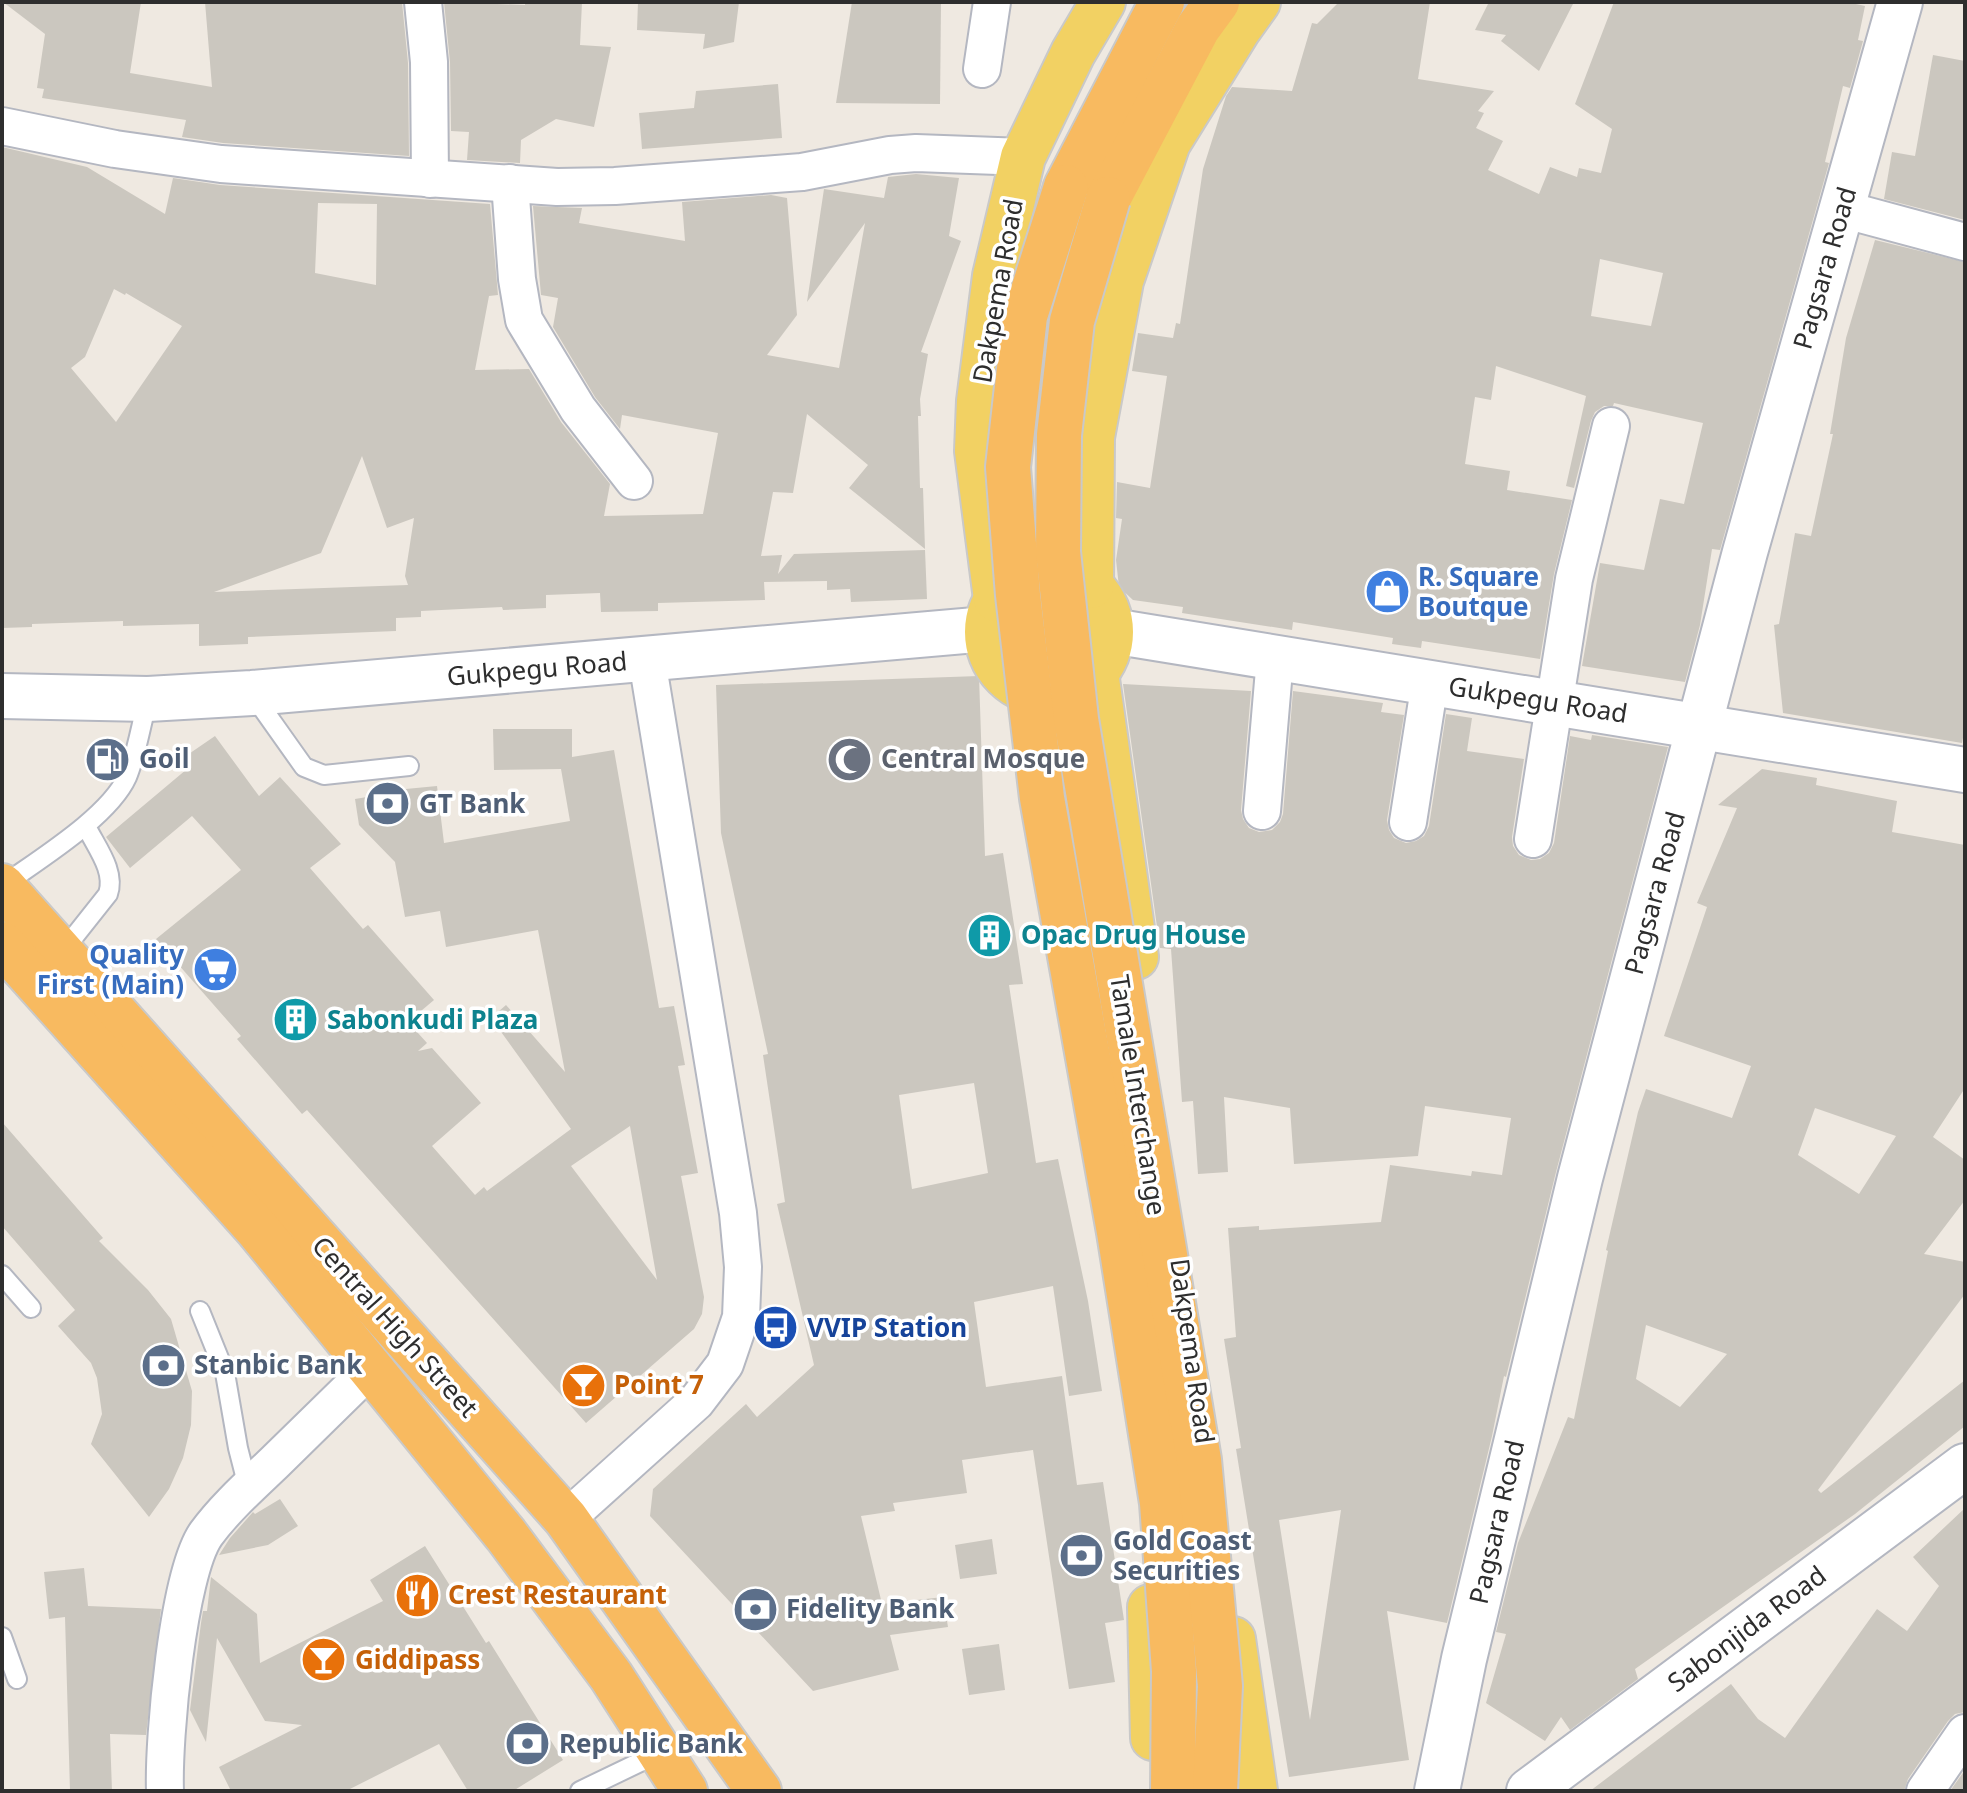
<svg xmlns="http://www.w3.org/2000/svg" width="1967" height="1793" viewBox="0 0 1967 1793" font-family="'Noto Sans',sans-serif">
	<rect width="100%" height="100%" fill="#efe9e1"/>
	<g fill="#cbc7bf" fill-rule="evenodd">
		<polygon points="3,2 141,2 130,73 212,87 205,2 402,2 408,63 409,156 223,143 182,137 186,120 42,98 44,89 37,88 45,34"/>
		<polygon points="444,2 525,5 525,2 582,2 580,45 611,47 594,127 556,119 521,140 520,163 467,160 469,132 451,131 450,62"/>
		<polygon points="638,2 739,2 734,42 703,49 705,34 637,30"/>
		<polygon points="852,2 941,2 940,104 836,103"/>
		<path d="M 1339,2 L 1430,2 L 1418,79 L 1494,91 L 1478,111 L 1484,113 L 1476,128 L 1503,141 L 1488,170 L 1539,194 L 1550,167 L 1577,177 L 1579,168 L 1601,173 L 1612,129 L 1575,104 L 1614,2 L 1847,2 L 1865,6 L 1858,40 L 1863,41 L 1850,88 L 1843,86 L 1825,162 L 1829,163 L 1720,550 L 1712,549 L 1700,625 L 1685,682 L 1582,666 L 1600,563 L 1644,570 L 1660,499 L 1684,504 L 1703,423 L 1614,403 L 1613,406 L 1604,406 L 1595,412 L 1591,421 L 1574,488 L 1566,486 L 1586,396 L 1496,366 L 1491,400 L 1475,397 L 1465,464 L 1510,471 L 1507,490 L 1572,500 L 1554,574 L 1540,659 L 1422,641 L 1421,648 L 1392,644 L 1393,638 L 1293,622 L 1292,630 L 1182,613 L 1183,607 L 1133,600 L 1119,587 L 1116,560 L 1122,519 L 1116,518 L 1117,482 L 1150,488 L 1167,376 L 1132,371 L 1138,333 L 1173,338 L 1176,323 L 1180,324 L 1203,169 L 1226,96 L 1232,87 L 1292,91 L 1312,23 L 1317,24 ZM 1600,259 L 1663,273 L 1651,326 L 1591,316 Z"/>
		<polygon points="1489,2 1574,2 1539,71 1501,41 1506,35 1475,30"/>
		<polygon points="1933,55 1965,61 1965,220 1884,199 1892,152 1915,156"/>
		<polygon points="778,84 782,138 642,149 639,113 694,108 696,91"/>
		<path d="M 2,147 L 87,167 L 165,214 L 173,178 L 220,185 L 490,204 L 498,295 L 489,296 L 475,370 L 529,369 L 561,422 L 610,484 L 604,516 L 703,514 L 718,433 L 622,415 L 620,429 L 595,397 L 553,327 L 558,298 L 541,295 L 533,206 L 582,208 L 579,223 L 685,241 L 682,202 L 771,195 L 787,198 L 797,315 L 767,355 L 839,368 L 865,223 L 807,302 L 824,189 L 884,198 L 888,177 L 916,174 L 959,178 L 949,236 L 961,241 L 921,352 L 928,354 L 920,399 L 921,416 L 918,416 L 920,488 L 923,488 L 925,549 L 849,488 L 868,465 L 807,414 L 793,493 L 773,492 L 761,556 L 782,555 L 778,574 L 794,554 L 925,550 L 927,599 L 851,602 L 850,589 L 827,590 L 827,581 L 764,582 L 765,600 L 658,603 L 658,611 L 601,612 L 600,593 L 546,595 L 546,608 L 503,610 L 502,607 L 421,611 L 421,617 L 396,618 L 396,631 L 248,637 L 248,644 L 199,646 L 199,624 L 123,626 L 123,621 L 32,624 L 32,627 L 2,628 ZM 318,203 L 377,204 L 376,285 L 315,273 ZM 114,289 L 125,295 L 126,293 L 182,326 L 116,422 L 71,368 L 85,357 ZM 362,456 L 387,528 L 414,518 L 405,576 L 408,585 L 214,592 L 321,553 Z"/>
		<polygon points="1875,240 1965,262 1965,727 1962,743 1783,713 1774,625 1779,624 1795,533 1811,536 1833,434 1830,434 1846,338"/>
		<path d="M 979,676 L 985,856 L 1003,853 L 1023,984 L 1009,985 L 1036,1163 L 1058,1159 L 1088,1301 L 1102,1391 L 1069,1396 L 1053,1286 L 974,1302 L 986,1387 L 1062,1376 L 1077,1485 L 1103,1482 L 1124,1620 L 1105,1623 L 1115,1682 L 1069,1689 L 1033,1450 L 962,1460 L 967,1493 L 893,1503 L 895,1511 L 861,1516 L 882,1604 L 943,1597 L 948,1627 L 890,1635 L 899,1670 L 813,1691 L 650,1516 L 653,1489 L 746,1404 L 757,1417 L 814,1365 L 777,1204 L 785,1202 L 763,1055 L 768,1054 L 721,833 L 716,685 ZM 974,1083 L 988,1173 L 912,1189 L 899,1095 Z"/>
		<path d="M 1123,684 L 1251,691 L 1241,810 L 1243,819 L 1249,828 L 1259,832 L 1272,830 L 1280,822 L 1283,814 L 1293,691 L 1383,703 L 1381,712 L 1404,715 L 1387,820 L 1389,830 L 1394,838 L 1406,843 L 1416,841 L 1424,836 L 1429,826 L 1446,714 L 1472,718 L 1467,751 L 1524,759 L 1512,837 L 1513,846 L 1519,855 L 1531,860 L 1540,859 L 1549,853 L 1554,843 L 1570,736 L 1591,740 L 1592,735 L 1668,747 L 1556,1172 L 1506,1377 L 1504,1376 L 1492,1436 L 1447,1623 L 1387,1611 L 1409,1760 L 1289,1777 L 1236,1449 L 1241,1448 L 1224,1339 L 1236,1337 L 1228,1228 L 1259,1226 L 1259,1230 L 1381,1222 L 1390,1165 L 1471,1176 L 1472,1171 L 1502,1175 L 1511,1118 L 1425,1106 L 1418,1156 L 1294,1164 L 1290,1108 L 1224,1097 L 1228,1172 L 1198,1174 L 1193,1101 L 1182,1102 L 1171,949 L 1160,948 ZM 1341,1510 L 1310,1720 L 1279,1520 Z"/>
		<path d="M 493,729 L 572,729 L 572,757 L 614,750 L 659,1008 L 674,1006 L 685,1065 L 678,1066 L 698,1173 L 681,1176 L 704,1297 L 702,1314 L 694,1329 L 586,1423 L 307,1110 L 302,1114 L 237,1039 L 241,1036 L 156,939 L 241,870 L 192,816 L 130,868 L 106,837 L 187,769 L 180,760 L 215,736 L 259,796 L 280,777 L 341,844 L 310,868 L 363,929 L 368,925 L 434,1000 L 408,1022 L 427,1043 L 418,1051 L 432,1048 L 481,1103 L 432,1146 L 475,1195 L 484,1187 L 487,1191 L 571,1129 L 491,1018 L 506,1005 L 565,1072 L 538,930 L 446,947 L 440,911 L 405,917 L 395,862 L 359,825 L 355,799 L 385,794 L 385,791 L 437,786 L 444,843 L 570,821 L 561,769 L 494,770 ZM 630,1126 L 657,1280 L 571,1166 Z"/>
		<path d="M 1762,769 L 1817,778 L 1816,785 L 1897,801 L 1892,832 L 1965,845 L 1965,1088 L 1933,1137 L 1965,1160 L 1965,1200 L 1924,1254 L 1965,1262 L 1965,1294 L 1818,1490 L 1821,1493 L 1965,1380 L 1965,1426 L 1855,1514 L 1635,1669 L 1638,1679 L 1570,1730 L 1561,1717 L 1545,1741 L 1486,1703 L 1506,1634 L 1496,1632 L 1518,1543 L 1568,1417 L 1574,1419 L 1608,1251 L 1606,1250 L 1638,1112 L 1646,1089 L 1732,1118 L 1751,1066 L 1664,1036 L 1707,907 L 1697,903 L 1737,808 L 1718,805 ZM 1815,1108 L 1896,1136 L 1859,1194 L 1798,1155 ZM 1646,1325 L 1727,1354 L 1680,1407 L 1636,1379 Z"/>
		<polygon points="2,1122 103,1238 99,1241 148,1290 171,1319 192,1391 191,1425 183,1458 169,1489 149,1517 91,1444 102,1414 97,1378 91,1363 58,1326 75,1310 2,1226"/>
		<polygon points="280,1499 298,1526 268,1545 219,1555 230,1538 253,1512 255,1514"/>
		<polygon points="1965,1508 1965,1712 1955,1714 1948,1721 1908,1779 1904,1791 1590,1791 1731,1684 1758,1719 1785,1738 1877,1609 1907,1631 1939,1586 1913,1557"/>
		<polygon points="992,1539 997,1574 960,1579 955,1545"/>
		<polygon points="425,1546 486,1643 489,1641 563,1760 513,1791 468,1791 439,1744 346,1791 231,1791 219,1767 302,1725 265,1721 217,1638 206,1742 190,1710 201,1623 203,1611 207,1611 211,1577 257,1614 260,1663 383,1601 370,1580"/>
		<polygon points="84,1568 88,1606 161,1609 146,1735 110,1734 112,1791 70,1791 65,1617 49,1619 44,1572"/>
		<polygon points="999,1644 1005,1690 969,1695 962,1649"/>
		<polygon points="1965,1770 1965,1791 1950,1791"/>
	</g>
	<g fill="none" stroke-linecap="round" stroke-linejoin="round">
		<defs>
			<g id="service">
				<polyline points="253,695 304,767 324,775 409,766"/>
				<path d="M 2,886 C 38,860 109,817 127,777 C 137,753 141,724 148,699"/>
				<path d="M 62,952 L 108,894 C 116,871 96,847 86,826"/>
				<polyline points="2,1275 31,1308"/>
				<polyline points="200,1311 225,1373 238,1448 248,1487"/>
				<polyline points="2,1637 17,1679"/>
				<polyline points="580,1791 661,1752"/>
			</g>
			<g id="minor">
				<polyline points="423,2 429,62 430,179"/>
				<polyline points="982,69 992,2"/>
				<polyline points="2,126 115,149 221,164 557,187 615,186 802,172 890,155 916,153 1023,157"/>
				<polyline points="510,183 517,279 524,320 578,409 634,481"/>
				<polyline points="1842,209 1965,242"/>
				<polyline points="1262,811 1275,658"/>
				<polyline points="1408,822 1430,682"/>
				<polyline points="1533,839 1574,579 1611,426"/>
				<polyline points="566,1519 696,1402 725,1364 741,1317 743,1267 738,1213 647,660"/>
				<path d="M 165,1791 C 163,1739 178,1574 206,1534 C 225,1508 251,1485 274,1463 C 306,1432 338,1400 370,1369"/>
				<polyline points="1925,1791 1965,1733"/>
			</g>
			<g id="tertiary">
				<polyline points="1112,631 1965,770"/>
				<polyline points="2,696 148,699 252,693 987,629"/>
				<polyline points="1437,1791 1464,1659 1580,1178 1745,552 1900,2"/>
				<polyline points="1529,1791 1965,1466"/>
			</g>
			<g id="primary">
				<circle cx="1049" cy="632" r="62"/>
				<polyline points="1091,586 1092,437 1121,281 1168,143 1238,30 1258,2"/>
				<polyline points="996,599 977,451 979,401 995,276 1023,157 1073,53 1103,2"/>
				<polyline points="1096,672 1136,957"/>
				<polyline points="1150,1607 1153,1738"/>
				<polyline points="1233,1639 1255,1791"/>
			</g>
			<g id="trunk">
				<polyline points="1066,187 1162,2"/>
				<polyline points="1108,199 1198,28 1217,2"/>
				<polyline points="2,886 566,1519 759,1791"/>
				<polyline points="2,944 258,1230 506,1535 611,1676 685,1791"/>
			</g>
		</defs>
		<use href="#service" stroke="#b4b7c1" stroke-width="22"/>
		<use href="#minor" stroke="#b4b7c1" stroke-width="40"/>
		<use href="#tertiary" stroke="#b4b7c1" stroke-width="48"/>
		<use href="#primary" stroke="#c9c9c9" stroke-width="48"/>
		<use href="#trunk" stroke="#c9c9c9" stroke-width="48"/>
		<use href="#service" stroke="#fff" stroke-width="18"/>
		<use href="#minor" stroke="#fff" stroke-width="36"/>
		<use href="#tertiary" stroke="#fff" stroke-width="44"/>
		<use href="#primary" stroke="#f2d163" stroke-width="44"/>
		<use href="#trunk" stroke="#f8ba60" stroke-width="44"/>
		<defs>
			<g id="trunk-bridge">
				<polyline points="1066,187 1025,316 1008,467 1018,595 1042,798 1119,1232 1162,1503 1174,1671 1173,1791"/>
				<polyline points="1108,199 1072,321 1059,435 1058,552 1076,719 1199,1460 1220,1686 1215,1791"/>
			</g>
		</defs>
		<use href="#trunk-bridge" stroke="#c9c9c9" stroke-width="48" stroke-linecap="butt"/>
		<use href="#trunk-bridge" stroke="#f8ba60" stroke-width="44"/>
	</g>
	<defs>
		<symbol id="shop-disc" viewBox="-11 -11 22 22"><circle r="9.5" fill="#3f7fe0" stroke="#fff"/><path d="M-5-2.5h2.3a2.7 3.5 0 0 1 5.4 0H5L5.5 6h-11ZM-1.5-2.5h3a1.5 2.3 0 0 0-3 0Z" fill="#fff"/></symbol>
		<symbol id="fuel-disc" viewBox="-11 -11 22 22"><circle r="9.5" fill="#5c6f8a" stroke="#fff"/><path d="M-5.5-6h7V0h2V4h1.3V-2.5L3-4.5l.8-.8L6-3V5H2.5V1h-1V6h-7ZM-4.2-4.7v3.2H.2V-4.7Z" fill="#fff"/></symbol>
		<symbol id="mosque-disc" viewBox="-11 -11 22 22"><circle r="9.5" fill="#6b7280" stroke="#fff"/><path d="M3.5-4.9A6 6 0 1 0 3.5 4.9A5 5 0 1 1 3.5-4.9Z" fill="#fff"/></symbol>
		<symbol id="bank-disc" viewBox="-11 -11 22 22"><circle r="9.5" fill="#5c6f8a" stroke="#fff"/><path d="M-6-4H6V4H-6ZM0-2.3a2.3 2.3 0 1 0 0 4.6a2.3 2.3 0 1 0 0-4.6Z" fill="#fff"/></symbol>
		<symbol id="building-disc" viewBox="-11 -11 22 22"><circle r="9.5" fill="#0f9aa8" stroke="#fff"/><path d="M-4-6H4V6H1V3H-1V6H-4ZM-2.5-4.3h1.7v1.8h-1.7ZM.8-4.3h1.7v1.8H.8ZM-2.5-1h1.7V.8h-1.7ZM.8-1h1.7V.8H.8Z" fill="#fff"/></symbol>
		<symbol id="supermarket-disc" viewBox="-11 -11 22 22"><circle r="9.5" fill="#3f7fe0" stroke="#fff"/><path d="M-6-5.5h2.5l.6 2H6L4.5 2H-2.5L-4.4-4H-6ZM-1.5 3.2a1.3 1.3 0 1 0 .1 0ZM3 3.2a1.3 1.3 0 1 0 .1 0Z" fill="#fff"/></symbol>
		<symbol id="bus-disc" viewBox="-11 -11 22 22"><circle r="9.5" fill="#1a4fb4" stroke="#fff"/><path d="M-5-6H5V4H4V6H2V4H-2V6H-4V4H-5ZM-3.5-4V0h7V-4ZM-3.5 1.2v1.5H-2V1.2ZM2 1.2v1.5H3.5V1.2Z" fill="#fff"/></symbol>
		<symbol id="bar-disc" viewBox="-11 -11 22 22"><circle r="9.5" fill="#e8710a" stroke="#fff"/><path d="M-6-5H6L.8 .8V4.5H3.5V6h-7V4.5H-.8V.8Z" fill="#fff"/></symbol>
		<symbol id="restaurant-disc" viewBox="-11 -11 22 22"><circle r="9.5" fill="#e8710a" stroke="#fff"/><path d="M-5-6h1v4h1v-4h1v4h1v-4h1v5L-1.5 .5V6h-2V.5L-5-1ZM5-6V6H3V1.5H1.5Q1.5-4 5-6Z" fill="#fff"/></symbol>
	</defs>
	<g fill-rule="evenodd">
		<use href="#shop-disc" x="1362" y="566" width="51" height="51"/>
		<use href="#fuel-disc" x="82" y="734" width="51" height="51"/>
		<use href="#mosque-disc" x="824" y="734" width="51" height="51"/>
		<use href="#bank-disc" x="362" y="778" width="51" height="51"/>
		<use href="#building-disc" x="964" y="910" width="51" height="51"/>
		<use href="#supermarket-disc" x="190" y="944" width="51" height="51"/>
		<use href="#building-disc" x="270" y="994" width="51" height="51"/>
		<use href="#bus-disc" x="750" y="1302" width="51" height="51"/>
		<use href="#bank-disc" x="138" y="1340" width="51" height="51"/>
		<use href="#bar-disc" x="558" y="1360" width="51" height="51"/>
		<use href="#bank-disc" x="1056" y="1530" width="51" height="51"/>
		<use href="#restaurant-disc" x="392" y="1570" width="51" height="51"/>
		<use href="#bank-disc" x="730" y="1584" width="51" height="51"/>
		<use href="#bar-disc" x="298" y="1634" width="51" height="51"/>
		<use href="#bank-disc" x="502" y="1718" width="51" height="51"/>
	</g>
	<g text-anchor="middle" stroke-width="7" stroke-linejoin="round" paint-order="stroke">
		<g font-size="26" fill="#2e2e2e" stroke="#fff">
			<text transform="translate(1825 268) rotate(-74)" y="9">Pagsara Road</text>
			<text transform="translate(998 291) rotate(-80)" y="9">Dakpema Road</text>
			<text transform="translate(537 669) rotate(-5)" y="9">Gukpegu Road</text>
			<text transform="translate(1538 700) rotate(9)" y="9">Gukpegu Road</text>
			<text transform="translate(1655 893) rotate(-75)" y="9">Pagsara Road</text>
			<text transform="translate(1138 1095) rotate(81)" y="9">Tamale Interchange</text>
			<text transform="translate(395 1327) rotate(48)" y="9">Central High Street</text>
			<text transform="translate(1192 1351) rotate(82)" y="9">Dakpema Road</text>
			<text transform="translate(1497 1522) rotate(-77)" y="9">Pagsara Road</text>
			<text transform="translate(1747 1629) rotate(-37)" y="9">Sabonjida Road</text>
		</g>
		<g font-size="26" font-weight="bold" fill="#366cbe" stroke="#fff" text-anchor="start">
			<text x="1418" y="586">R. Square<tspan x="1418" dy="30">Boutque</tspan></text>
			<text x="184" y="964" text-anchor="end">Quality<tspan x="184" dy="30">First (Main)</tspan></text>
		</g>
		<g font-size="26" font-weight="bold" fill="#4e5e75" stroke="#fff" text-anchor="start">
			<text x="139" y="768">Goil</text>
			<text x="419" y="813">GT Bank</text>
			<text x="194" y="1374">Stanbic Bank</text>
			<text x="1113" y="1550">Gold Coast<tspan x="1113" dy="30">Securities</tspan></text>
			<text x="786" y="1618">Fidelity Bank</text>
			<text x="559" y="1753">Republic Bank</text>
		</g>
		<g font-size="26" font-weight="bold" fill="#5b616d" stroke="#fff" text-anchor="start">
			<text x="881" y="768">Central Mosque</text>
		</g>
		<g font-size="26" font-weight="bold" fill="#0d838f" stroke="#fff" text-anchor="start">
			<text x="1021" y="944">Opac Drug House</text>
			<text x="327" y="1029">Sabonkudi Plaza</text>
		</g>
		<g font-size="26" font-weight="bold" fill="#164399" stroke="#fff" text-anchor="start">
			<text x="807" y="1337">VVIP Station</text>
		</g>
		<g font-size="26" font-weight="bold" fill="#c56008" stroke="#fff" text-anchor="start">
			<text x="614" y="1394">Point 7</text>
			<text x="448" y="1604">Crest Restaurant</text>
			<text x="355" y="1669">Giddipass</text>
		</g>
	</g>
	<rect width="1967" height="1793" fill="none" stroke="#2e2e2e" stroke-width="8"/>
</svg>
